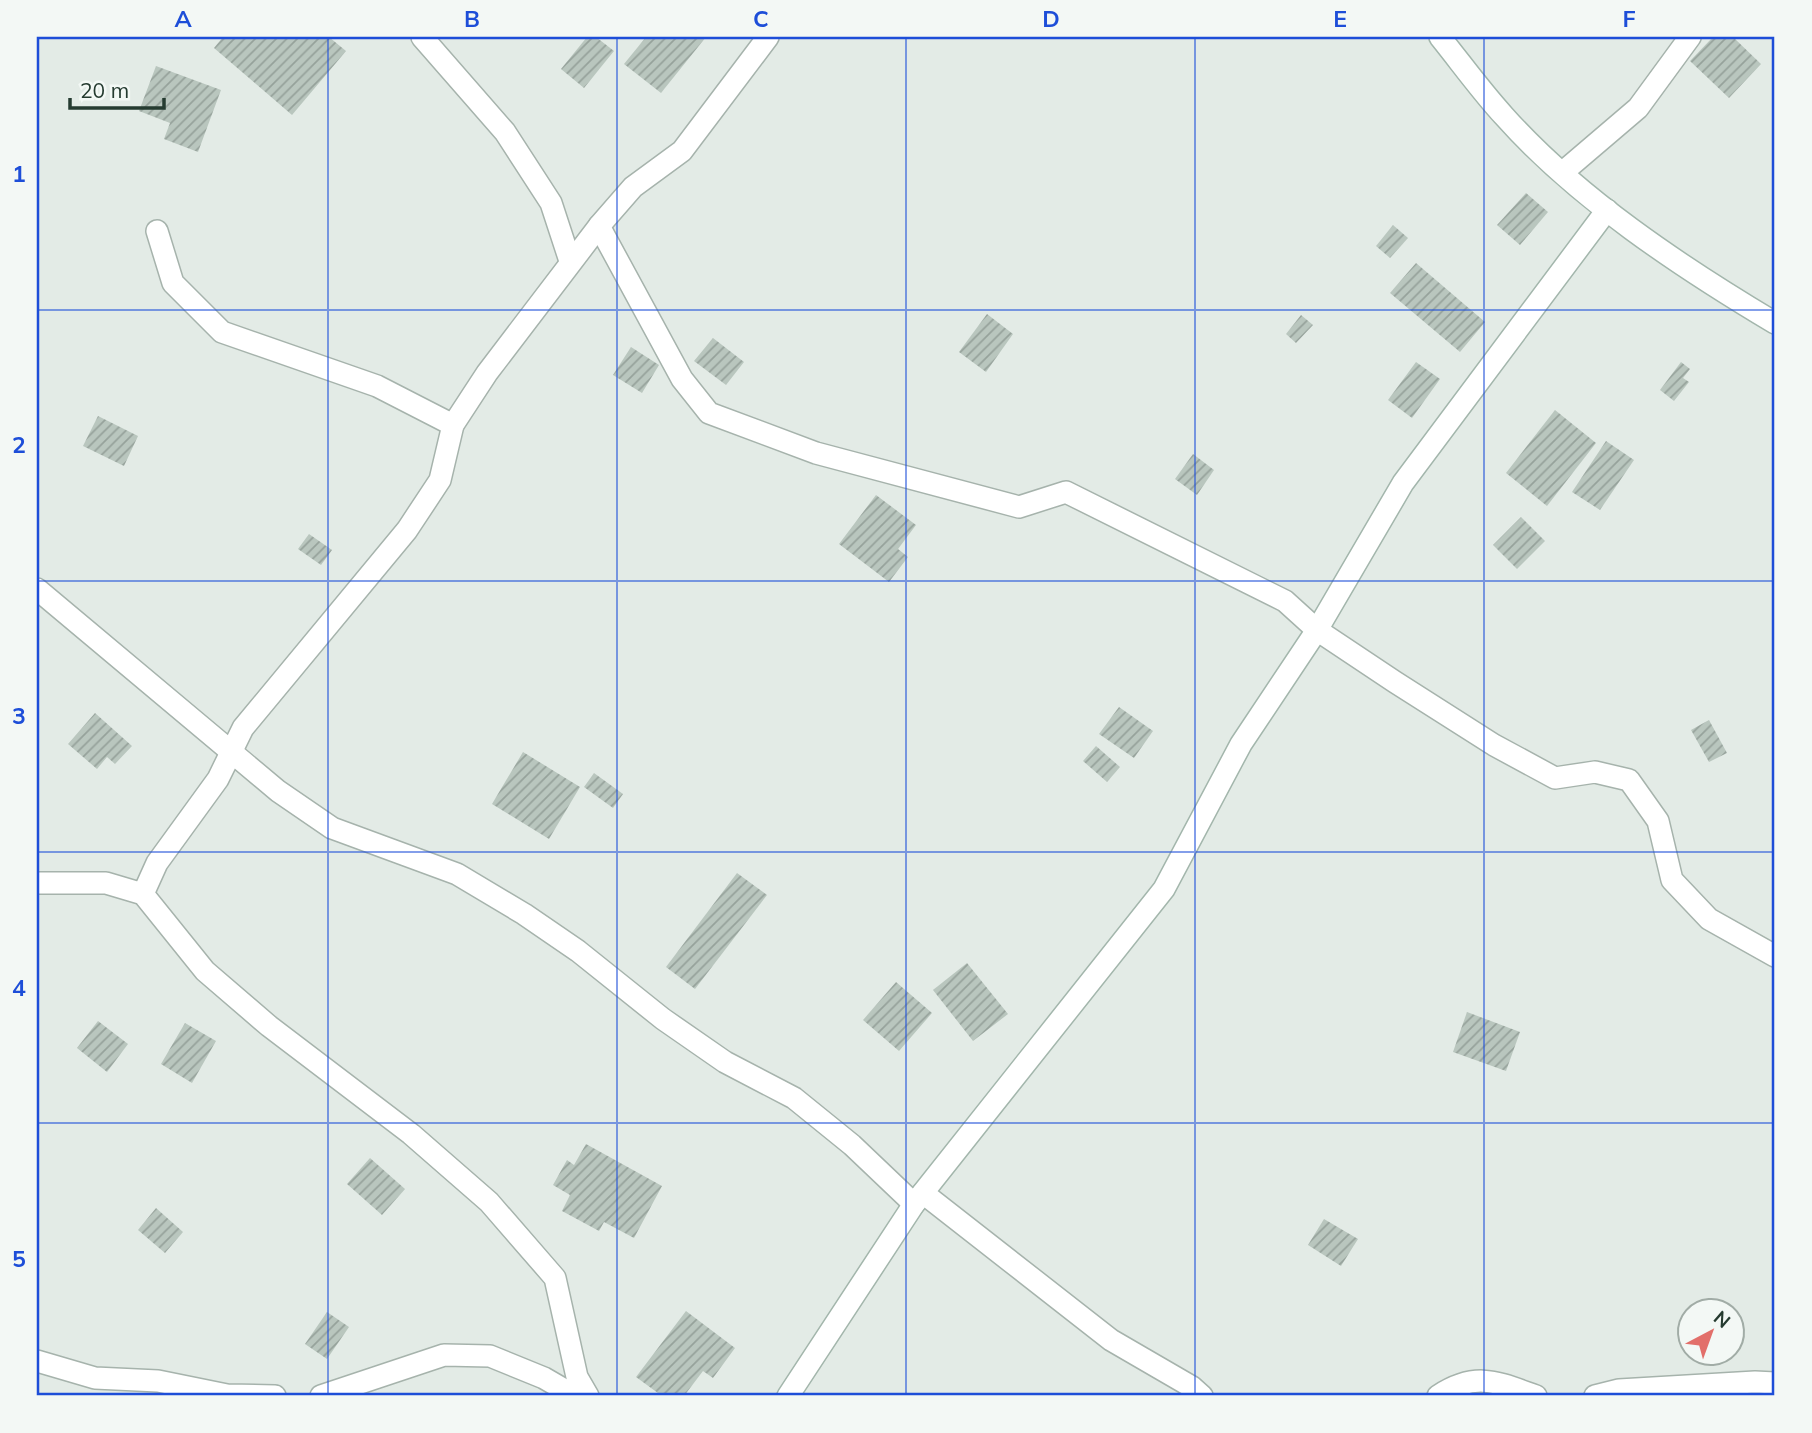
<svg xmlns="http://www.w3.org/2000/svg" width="1812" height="1433" viewBox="0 0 1812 1433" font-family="Mulish,sans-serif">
	<defs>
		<pattern id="building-hatch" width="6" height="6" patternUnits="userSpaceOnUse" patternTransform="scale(1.75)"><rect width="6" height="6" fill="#b9c6be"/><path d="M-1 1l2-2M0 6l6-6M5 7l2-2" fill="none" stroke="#96a29b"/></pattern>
	</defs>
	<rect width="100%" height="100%" fill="#e3ebe6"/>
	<g fill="url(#building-hatch)">
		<polygon points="223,37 329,37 346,51 292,115 214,48"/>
		<polygon points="587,37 596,37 614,51 584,88 561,69"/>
		<polygon points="646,37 706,37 661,93 624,64"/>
		<polygon points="1713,37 1733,37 1761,64 1729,98 1690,61"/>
		<polygon points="156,66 221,90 198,152 164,139 170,123 139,111"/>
		<polygon points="1526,193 1548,212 1520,245 1497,225"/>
		<polygon points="1393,225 1408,238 1390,258 1376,246"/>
		<polygon points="1416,263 1485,322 1460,352 1390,293"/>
		<polygon points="987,314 1013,334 986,372 959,352"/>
		<polygon points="1301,315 1313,325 1296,343 1286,334"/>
		<polygon points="713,338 744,362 726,385 694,361"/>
		<polygon points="631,347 659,365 642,393 613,375"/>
		<polygon points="1416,362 1440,379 1412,418 1388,400"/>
		<polygon points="1681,362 1690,369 1683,378 1689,382 1674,401 1660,390"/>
		<polygon points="1555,410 1596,443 1547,506 1506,473"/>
		<polygon points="98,416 138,436 124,466 83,446"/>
		<polygon points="1606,441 1634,460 1600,510 1572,492"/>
		<polygon points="1193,454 1214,470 1197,495 1175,479"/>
		<polygon points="876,495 916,525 898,549 908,557 889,582 839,544"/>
		<polygon points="1521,517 1545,541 1517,569 1493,545"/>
		<polygon points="309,534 332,550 321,565 298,549"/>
		<polygon points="1119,707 1153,731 1134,758 1099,734"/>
		<polygon points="95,713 132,746 115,764 107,757 97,769 68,744"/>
		<polygon points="1709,720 1727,753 1709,762 1691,730"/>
		<polygon points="1096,746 1120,767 1107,782 1083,761"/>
		<polygon points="523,752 580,787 549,839 492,804"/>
		<polygon points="594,773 623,794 613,808 584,787"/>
		<polygon points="737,873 767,895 695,989 666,967"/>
		<polygon points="967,963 1008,1014 973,1041 933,990"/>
		<polygon points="896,982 932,1013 899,1051 863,1020"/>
		<polygon points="1467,1012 1520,1032 1506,1071 1453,1052"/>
		<polygon points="98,1021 128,1044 107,1072 77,1048"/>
		<polygon points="185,1023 216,1041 192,1083 161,1064"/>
		<polygon points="586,1144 662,1186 634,1238 604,1222 599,1231 562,1211 570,1195 553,1185 567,1160 574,1165"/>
		<polygon points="370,1158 405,1189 382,1215 347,1184"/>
		<polygon points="156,1208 183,1232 165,1253 138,1230"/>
		<polygon points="1324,1219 1358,1239 1341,1266 1308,1245"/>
		<polygon points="686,1311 735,1348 713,1378 703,1371 684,1396 662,1396 636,1377"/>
		<polygon points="327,1312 349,1327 327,1359 305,1344"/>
	</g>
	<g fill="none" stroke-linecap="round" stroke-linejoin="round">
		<defs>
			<g id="street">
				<polyline points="422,37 505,132 551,203 570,261"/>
				<polyline points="1563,172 1638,108 1690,37"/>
				<polyline points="599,226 682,379 709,413 816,453 1019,507 1066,492 1285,601 1317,630 1395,682 1494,745 1555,778 1595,772 1629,780 1658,821 1672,880 1709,919 1775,956"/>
				<polyline points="157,231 173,283 222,332 377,386 453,425"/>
				<polyline points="37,589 278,791 332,828 457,874 524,914 578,951 663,1019 725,1062 794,1098 852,1145 914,1204"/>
				<polyline points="37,883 106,883 143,894 205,971 269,1026 411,1134 489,1202 555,1278 577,1377 588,1396"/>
				<polyline points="143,894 157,863 218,779 243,728 407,530 440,480 453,425 487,373 599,226 633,187 682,151 768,37"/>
				<polyline points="923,1193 1111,1340 1192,1387 1202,1396"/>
				<polyline points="37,1361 95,1378 158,1381 227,1395 275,1396"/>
				<polyline points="321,1396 444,1355 490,1356 544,1378 575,1396"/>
				<path d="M 1438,1396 C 1476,1371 1497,1382 1536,1396"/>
				<polyline points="1595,1396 1619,1390 1755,1382 1775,1383"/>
			</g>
			<g id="secondary">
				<path d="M 1440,37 C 1461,63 1481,91 1504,116 C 1577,198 1681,267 1775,323"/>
				<polyline points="788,1396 914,1204 1164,889 1241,744 1317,630 1403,483 1607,210"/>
			</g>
		</defs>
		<use href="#street" stroke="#a6b3ac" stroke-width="24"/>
		<use href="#secondary" stroke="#a3b6ac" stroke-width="24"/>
		<use href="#street" stroke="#fff" stroke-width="21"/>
		<use href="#secondary" stroke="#fff" stroke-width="21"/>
	</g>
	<path fill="none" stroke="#1d4ed8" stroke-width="2" stroke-opacity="0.55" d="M 328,37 L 328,1396M 617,37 L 617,1396M 906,37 L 906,1396M 1195,37 L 1195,1396M 1484,37 L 1484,1396M 37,310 L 1775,310M 37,581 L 1775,581M 37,852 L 1775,852M 37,1123 L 1775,1123"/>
	<rect width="1812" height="1433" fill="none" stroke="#f3f8f5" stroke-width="77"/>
	<g transform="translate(1711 1332) rotate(41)"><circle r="33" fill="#f3f8f5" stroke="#a1aca6" stroke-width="2"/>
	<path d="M0-5L12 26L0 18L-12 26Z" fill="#e26f6a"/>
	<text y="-10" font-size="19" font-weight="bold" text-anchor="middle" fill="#253b30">N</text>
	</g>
	<path d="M70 98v10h94v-10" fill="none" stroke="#253b30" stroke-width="3.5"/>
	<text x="80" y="98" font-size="21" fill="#253b30" stroke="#f3f8f5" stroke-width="5" paint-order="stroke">20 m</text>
	<rect x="38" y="38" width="1735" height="1356" fill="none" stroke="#1d4ed8" stroke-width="2.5"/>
	<g font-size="23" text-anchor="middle" font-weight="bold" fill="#1d4ed8">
		<text x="183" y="27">A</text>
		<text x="472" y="27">B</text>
		<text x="761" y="27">C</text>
		<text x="1051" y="27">D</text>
		<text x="1340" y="27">E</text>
		<text x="1629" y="27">F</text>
		<text x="19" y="182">1</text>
		<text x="19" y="453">2</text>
		<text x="19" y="724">3</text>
		<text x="19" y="996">4</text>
		<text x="19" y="1267">5</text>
	</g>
</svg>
